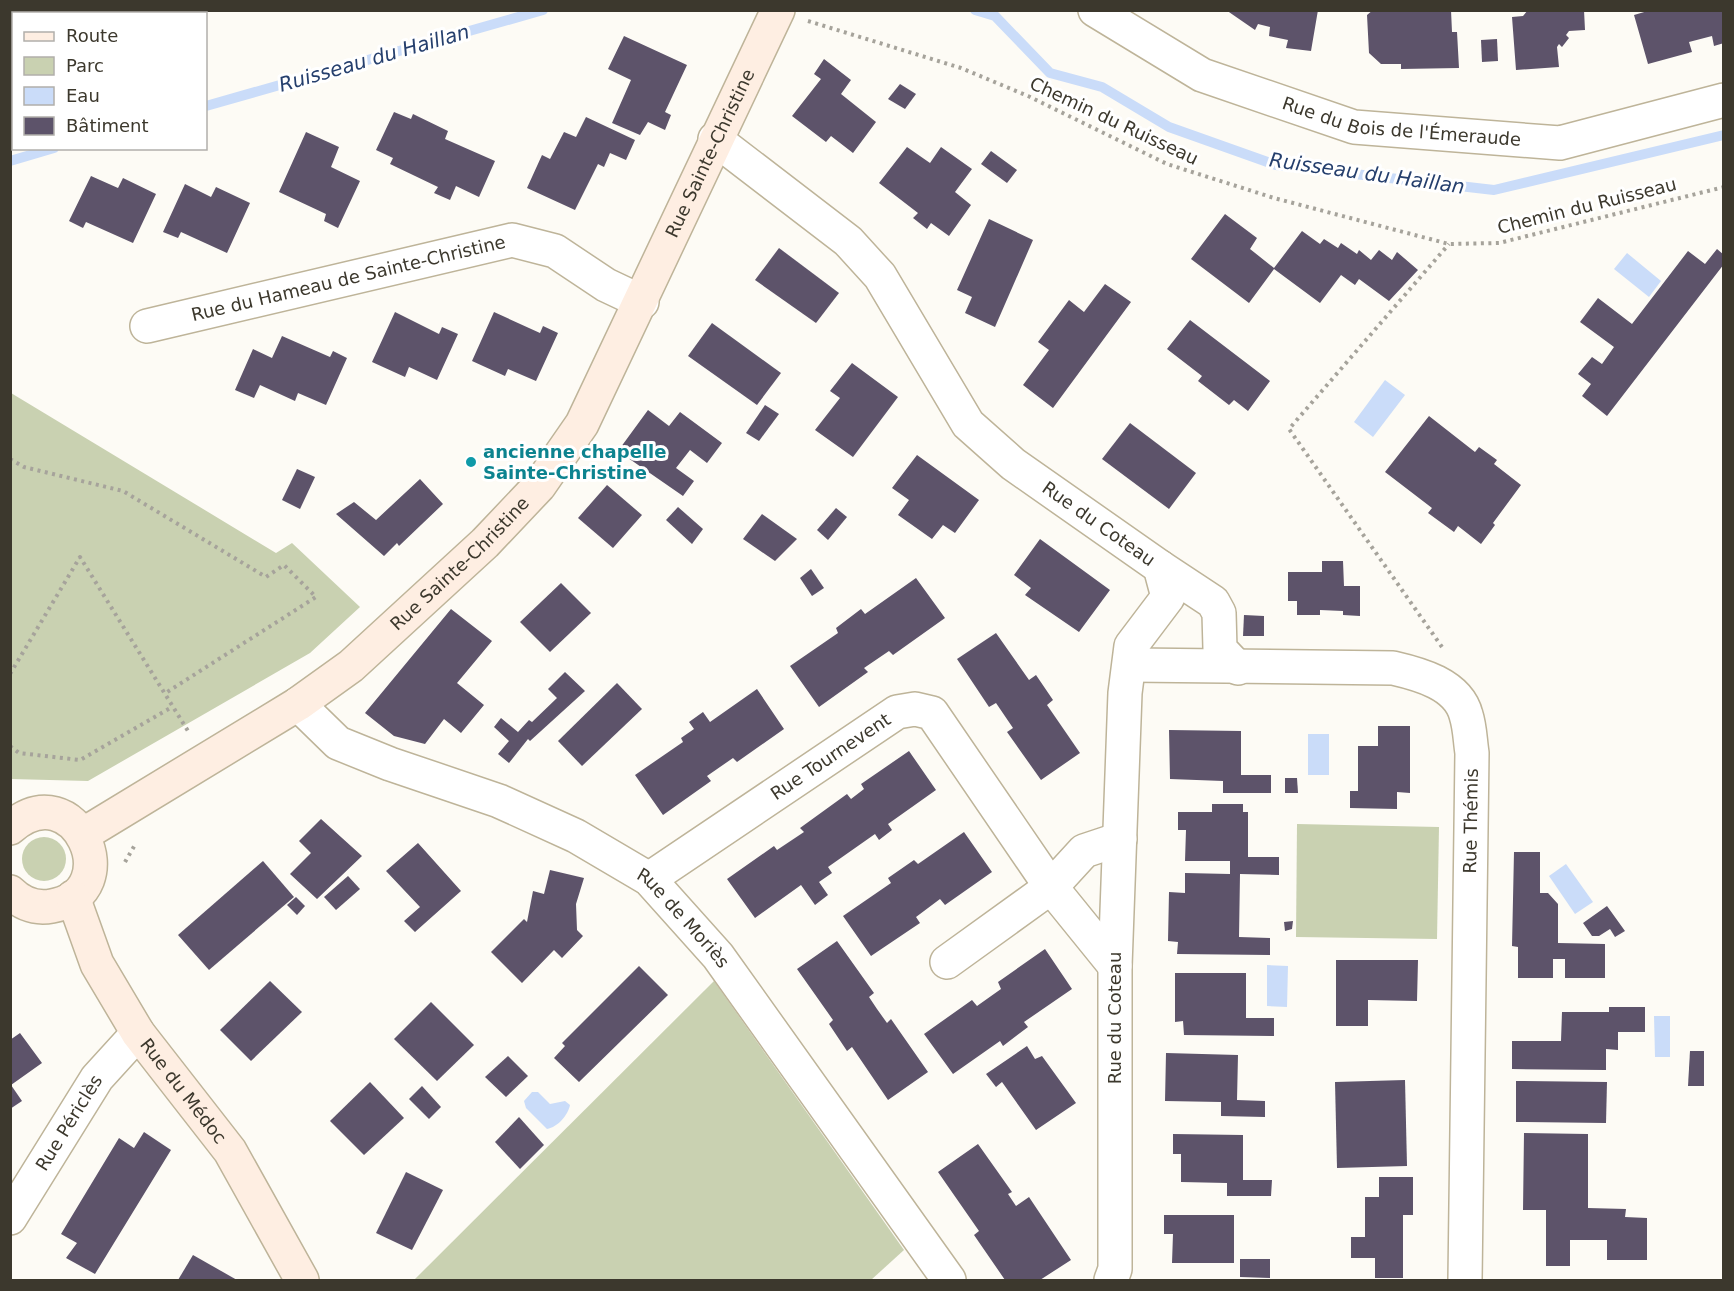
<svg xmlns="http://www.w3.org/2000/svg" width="1734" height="1291" viewBox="0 0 1734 1291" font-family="'DejaVu Sans',sans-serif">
	<rect width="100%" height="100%" fill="#fdfbf5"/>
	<g fill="#c9d1b1">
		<polygon points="11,393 276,553 292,543 360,607 310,653 88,781 11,779"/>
		<polygon points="1297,824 1439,827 1437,939 1296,937"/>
		<circle cx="44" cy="859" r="22"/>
		<polygon points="714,981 904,1250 871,1280 414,1280"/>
	</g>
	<g fill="#cadcf9">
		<polygon points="1627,253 1661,281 1649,297 1614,269"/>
		<polygon points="1385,380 1405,395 1373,437 1354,422"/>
		<rect x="1308" y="734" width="21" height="41"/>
		<polygon points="1566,864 1593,902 1575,914 1549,876"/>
		<polygon points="1267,965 1288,966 1287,1007 1267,1006"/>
		<polygon points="1654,1016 1670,1016 1670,1057 1655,1057"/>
		<path d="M 532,1092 L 538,1092 L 550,1104 L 565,1101 L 570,1105 C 568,1115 558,1127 547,1129 L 526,1108 L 524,1101 Z"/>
	</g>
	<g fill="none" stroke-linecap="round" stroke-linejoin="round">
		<g stroke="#cadcf9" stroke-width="10">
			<polyline points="975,10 995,16 1050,73 1102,87 1169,127 1276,165 1494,190 1724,135"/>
			<polyline points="206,106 543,10"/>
			<polyline points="10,161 54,148"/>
		</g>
	</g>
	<g fill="#5d536a">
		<polygon points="1226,10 1318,10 1311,51 1286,48 1288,40 1269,36 1270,27 1258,24 1255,30"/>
		<polygon points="1373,10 1451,10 1452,32 1457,32 1459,68 1401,69 1401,64 1381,64 1369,53 1367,15"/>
		<polygon points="1528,10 1584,10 1585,30 1569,31 1566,35 1569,38 1562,47 1559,44 1557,47 1559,67 1516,70 1512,17 1523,16"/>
		<polygon points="1651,10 1724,10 1724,43 1714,46 1712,36 1689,42 1692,52 1648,64 1634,15"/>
		<polygon points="624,36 687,65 665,112 671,115 665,130 648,122 640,135 612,123 631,80 608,69"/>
		<polygon points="1497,39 1498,61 1482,62 1481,40"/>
		<polygon points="824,59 851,80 841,94 876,122 853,153 831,136 826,142 792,116 821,79 814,74"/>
		<polygon points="900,84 916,94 905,109 888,99"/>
		<polygon points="394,112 411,119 413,114 448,131 445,139 495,161 479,197 456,186 450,200 434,193 438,187 390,164 393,158 376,150"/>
		<polygon points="586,117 635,140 626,160 610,153 604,167 598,164 575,210 527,188 542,155 550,159 564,132 576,137"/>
		<polygon points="306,132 339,147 331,167 360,181 338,228 324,221 326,214 279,192"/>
		<polygon points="907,147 930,163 941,147 972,169 955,192 971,205 949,236 931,223 927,229 913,218 918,213 879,183"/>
		<polygon points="991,151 1017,170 1007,183 981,164"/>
		<polygon points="91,176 118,188 123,178 156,194 133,243 86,222 83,228 69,221"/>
		<polygon points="185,184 211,197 216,187 250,203 227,253 181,232 178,238 163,232"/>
		<polygon points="1225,214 1257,238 1250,249 1274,268 1302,231 1320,244 1324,239 1338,248 1341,243 1357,254 1359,250 1371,260 1379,250 1392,260 1397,252 1418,270 1389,301 1359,279 1355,285 1341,275 1320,303 1274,269 1249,303 1191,259"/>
		<polygon points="989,219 1033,240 995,327 965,313 972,297 957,290"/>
		<polygon points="779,248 839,293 816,323 755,280"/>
		<polygon points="1717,249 1724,255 1724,264 1607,416 1582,396 1591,384 1578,374 1592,357 1602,364 1614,347 1580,322 1598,298 1632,324 1688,251 1705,264"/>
		<polygon points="1105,284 1131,302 1053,408 1023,385 1049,350 1038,342 1069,300 1084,312"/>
		<polygon points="395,312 439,334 442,327 458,334 437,380 409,367 405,377 372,362"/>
		<polygon points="494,312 540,333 543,326 558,333 536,381 508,369 505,376 472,361"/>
		<polygon points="1190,320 1270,381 1248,411 1234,400 1229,405 1198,381 1202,376 1167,349"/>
		<polygon points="712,323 781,373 757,405 688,356"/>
		<polygon points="282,336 330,357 333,351 347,358 326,405 298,393 295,401 260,385 254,398 235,390 253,349 272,358"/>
		<polygon points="852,363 898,397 853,457 815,430 840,398 830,391"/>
		<polygon points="765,405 779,414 759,441 746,433"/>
		<polygon points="648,410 669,426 680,412 722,443 707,463 690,450 676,468 694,481 683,496 618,451"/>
		<polygon points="1429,416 1475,452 1479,447 1497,460 1494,464 1521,485 1493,523 1495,525 1481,544 1458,526 1454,532 1428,513 1432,508 1385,472"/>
		<polygon points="1130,423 1196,473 1169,509 1102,459"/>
		<polygon points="917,455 979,500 955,533 943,525 932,539 898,515 909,500 892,488"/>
		<polygon points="297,469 315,477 300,509 282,500"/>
		<polygon points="420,479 443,504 399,546 397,543 384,556 336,514 354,502 376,520"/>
		<polygon points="607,485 642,515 613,548 578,518"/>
		<polygon points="678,507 703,529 692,544 666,520"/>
		<polygon points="836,508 847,517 828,540 817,530"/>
		<polygon points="762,514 797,539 775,561 743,539"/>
		<polygon points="1040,539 1110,590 1079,632 1025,595 1031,588 1014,575"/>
		<polygon points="1322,561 1343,561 1344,586 1360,586 1360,616 1343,615 1343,611 1320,610 1320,615 1297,615 1297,601 1288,601 1288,572 1322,572"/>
		<polygon points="811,569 824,588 812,596 800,578"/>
		<polygon points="916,578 945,618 893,655 889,651 864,668 868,672 819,707 790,666 838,633 836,628 861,609 865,614"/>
		<polygon points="561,583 591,613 550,652 520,622"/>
		<polygon points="451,609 492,641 457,683 484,705 461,733 444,719 425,744 394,736 365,713"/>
		<polygon points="1244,615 1264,616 1264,636 1243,636"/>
		<polygon points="996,633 1029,680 1036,675 1053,700 1047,705 1080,753 1041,780 1007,732 1013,728 996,703 989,707 957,659"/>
		<polygon points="565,672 585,691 530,741 528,739 509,763 498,754 509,741 494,727 501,718 518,732 529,720 532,722 557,698 548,689"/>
		<polygon points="617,683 642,709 582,766 558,741"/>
		<polygon points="757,689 784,729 737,762 733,758 707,776 711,781 663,815 635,775 683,742 681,738 694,729 689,722 703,712 710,722"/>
		<polygon points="1378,726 1410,726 1410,793 1397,792 1397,809 1350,808 1350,791 1358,791 1358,746 1378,746"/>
		<polygon points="1169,730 1241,731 1241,775 1271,775 1271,793 1223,793 1223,781 1170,779"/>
		<polygon points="909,751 936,790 888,824 892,830 879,840 875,834 828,867 832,873 819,882 828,895 815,905 801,885 755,918 727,879 774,846 777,850 804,832 800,828 847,794 851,799 864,789 861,784"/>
		<polygon points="1285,778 1297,778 1298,793 1285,793"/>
		<polygon points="1212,804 1243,804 1243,812 1248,812 1248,857 1279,857 1279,875 1240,874 1239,937 1270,938 1270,955 1177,954 1178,942 1168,941 1169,892 1185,893 1185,873 1230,874 1230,861 1185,861 1186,830 1178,830 1178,812 1212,812"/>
		<polygon points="321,819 362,856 317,899 290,874 311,853 299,841"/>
		<polygon points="964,832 992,872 945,905 940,899 916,917 920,923 871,956 843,916 891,883 888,878 914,860 918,864"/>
		<polygon points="418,843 461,891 415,932 404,921 420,907 386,871"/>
		<polygon points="1514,852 1540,852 1540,893 1548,893 1558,904 1558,943 1605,944 1605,978 1565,978 1565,959 1553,959 1553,978 1518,978 1518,947 1512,946"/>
		<polygon points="263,861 294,897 209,970 178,935"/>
		<polygon points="550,870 584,878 576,904 577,930 583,936 562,958 554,950 522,983 491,952 524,919 527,922 533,891 544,894"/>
		<polygon points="348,876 360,889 336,910 324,897"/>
		<polygon points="296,897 305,906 297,915 287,905"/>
		<polygon points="1607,906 1625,931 1615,937 1610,929 1599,936 1592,936 1583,923"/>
		<polygon points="1293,921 1292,929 1285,931 1284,922"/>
		<polygon points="837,941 874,993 869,997 877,1009 887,1023 891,1019 928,1072 888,1100 852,1047 847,1051 829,1024 833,1020 797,969"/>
		<polygon points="1045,949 1072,989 1024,1022 1028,1027 1003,1046 1000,1041 953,1074 924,1034 972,1000 977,1006 1001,989 998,982"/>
		<polygon points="1336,960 1418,960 1417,1001 1368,1000 1368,1026 1336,1026"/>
		<polygon points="639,966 668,995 579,1082 554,1058 565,1046 562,1043"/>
		<polygon points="1175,973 1246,973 1246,1018 1274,1018 1274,1036 1184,1035 1183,1021 1175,1022"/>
		<polygon points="270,981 302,1012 251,1061 220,1030"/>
		<polygon points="431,1002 474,1045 437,1081 394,1039"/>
		<polygon points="1609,1007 1645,1007 1645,1032 1618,1032 1618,1050 1606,1049 1606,1070 1512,1069 1512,1041 1561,1041 1562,1012 1609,1012"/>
		<polygon points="20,1033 42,1063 11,1085 22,1101 10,1109 10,1040"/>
		<polygon points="1027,1046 1035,1059 1042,1056 1076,1103 1036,1130 1002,1082 996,1087 986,1074"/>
		<polygon points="1690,1051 1704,1051 1704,1086 1688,1086"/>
		<polygon points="1166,1053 1238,1055 1237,1100 1265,1101 1265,1117 1221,1116 1221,1102 1165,1101"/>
		<polygon points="508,1056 528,1076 506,1097 485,1077"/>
		<polygon points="1405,1080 1407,1166 1337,1168 1335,1082"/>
		<polygon points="1516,1081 1607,1082 1606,1123 1516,1122"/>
		<polygon points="370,1082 404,1118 364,1155 330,1121"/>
		<polygon points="422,1086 441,1107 429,1119 409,1099"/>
		<polygon points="519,1117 544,1145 520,1169 495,1142"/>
		<polygon points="144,1132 171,1150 95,1274 66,1258 77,1243 61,1234 119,1138 134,1148"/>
		<polygon points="1524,1133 1588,1134 1588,1208 1626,1209 1625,1217 1647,1218 1647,1260 1607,1260 1607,1240 1570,1240 1570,1266 1546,1266 1546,1210 1523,1210"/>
		<polygon points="1173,1134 1243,1135 1243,1180 1272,1180 1271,1196 1227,1196 1227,1183 1181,1182 1181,1154 1173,1154"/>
		<polygon points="978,1144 1012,1192 1008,1194 1016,1206 1029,1197 1071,1260 1040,1280 1005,1280 974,1235 979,1231 938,1172"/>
		<polygon points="406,1172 443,1190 412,1250 376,1233"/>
		<polygon points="1379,1177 1413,1177 1413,1215 1403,1215 1403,1278 1375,1278 1375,1258 1351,1258 1351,1237 1365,1237 1365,1197 1379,1197"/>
		<polygon points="1164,1215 1234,1215 1234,1263 1172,1263 1173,1234 1164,1234"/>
		<polygon points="193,1255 237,1280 178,1280"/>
		<polygon points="1240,1259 1270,1259 1270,1278 1240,1277"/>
	</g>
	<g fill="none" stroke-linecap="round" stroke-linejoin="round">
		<defs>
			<g id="street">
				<path id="s1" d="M 1095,10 L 1202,75 L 1354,127 L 1560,143 L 1724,100"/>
				<path id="s2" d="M 715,139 L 848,241 L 880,276 L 968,424 L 1013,464 L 1160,567 L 1168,597 L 1131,646 L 1125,693 L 1115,966 L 1115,1269 L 1111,1280"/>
				<path id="s3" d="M 147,326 L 512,240 L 555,251 L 606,285 L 642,302"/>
				<polyline points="1160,567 1213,602 1219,613 1220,649 1238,668"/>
				<path d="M 1131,665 L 1393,668 C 1419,674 1458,684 1466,715 C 1470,727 1470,740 1472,753 L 1465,1280"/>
				<path id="s4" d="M 298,704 L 338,743 L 390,764 L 499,801 L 576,836 L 649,879 L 718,956 L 949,1280"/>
				<path id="s5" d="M 649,879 L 897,712 L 915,709 L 932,713 L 1051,887 L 1084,851 L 1120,839"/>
				<polyline points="947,962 1051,887 1115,966"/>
				<path id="s6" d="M 10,1218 L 97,1078 L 138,1033"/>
			</g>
			<g id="secondary">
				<path d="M 10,828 C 75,770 130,892 52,906 C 36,909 22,904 10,892"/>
				<path id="s7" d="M 84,834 L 298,704 L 351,666 L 485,543 L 539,486 L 582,424 L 778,10"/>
				<path id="s8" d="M 73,897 L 97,964 L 138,1033 L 230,1151 L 302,1280"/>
			</g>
		</defs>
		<use href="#street" stroke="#beb499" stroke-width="36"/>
		<use href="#secondary" stroke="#beb499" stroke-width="36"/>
		<g stroke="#a6a39b" stroke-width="4" stroke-dasharray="3 4.5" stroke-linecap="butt">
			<polyline points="808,21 961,68 1028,96 1167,164 1274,198 1449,244 1499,243 1724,187"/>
			<polyline points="10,459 24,467 123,491 266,577 284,565 316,597 164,694"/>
			<polyline points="1442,647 1289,429 1449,244"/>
			<polyline points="10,674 80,557 188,731"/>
			<polyline points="10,746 19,753 80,760 172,707"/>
			<polyline points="125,862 136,843"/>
		</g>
		<use href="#street" stroke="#fff" stroke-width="33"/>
		<use href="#secondary" stroke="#feeee2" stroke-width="33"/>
	</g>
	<circle fill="#0f9aa8" stroke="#fff" stroke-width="2" cx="471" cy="462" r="6"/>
	<g text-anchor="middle" stroke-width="6" stroke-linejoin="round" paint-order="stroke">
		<g font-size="18" fill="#3c382d" stroke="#fff">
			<text dy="6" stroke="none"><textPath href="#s1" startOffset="332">Rue du Bois de l'Émeraude</textPath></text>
			<text transform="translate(1114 121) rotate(25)" y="6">Chemin du Ruisseau</text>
			<text dy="6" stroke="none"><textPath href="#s7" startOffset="951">Rue Sainte-Christine</textPath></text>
			<text transform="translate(1587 206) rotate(-14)" y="6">Chemin du Ruisseau</text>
			<text dy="6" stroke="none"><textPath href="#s3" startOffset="207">Rue du Hameau de Sainte-Christine</textPath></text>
			<text dy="6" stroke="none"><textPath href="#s2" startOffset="552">Rue du Coteau</textPath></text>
			<text dy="6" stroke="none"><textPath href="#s7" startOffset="465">Rue Sainte-Christine</textPath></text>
			<text dy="6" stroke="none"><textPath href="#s5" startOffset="219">Rue Tournevent</textPath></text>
			<text transform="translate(1471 821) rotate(-89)" y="6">Rue Thémis</text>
			<text dy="6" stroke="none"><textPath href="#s4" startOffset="448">Rue de Moriès</textPath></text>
			<text transform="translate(1115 1018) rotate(-90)" y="6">Rue du Coteau</text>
			<text dy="6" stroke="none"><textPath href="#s8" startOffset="225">Rue du Médoc</textPath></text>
			<text dy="6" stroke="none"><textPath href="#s6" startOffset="112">Rue Périclès</textPath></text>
		</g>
		<g font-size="18" font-weight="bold" fill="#0d838f" stroke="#fff" text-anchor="start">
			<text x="483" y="458">ancienne chapelle<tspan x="483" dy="21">Sainte-Christine</tspan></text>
		</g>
		<g font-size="20" font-style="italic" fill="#253f6d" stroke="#fff">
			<text transform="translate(374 58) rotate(-16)" y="7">Ruisseau du Haillan</text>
			<text transform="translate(1367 173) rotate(8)" y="7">Ruisseau du Haillan</text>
		</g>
	</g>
	<rect width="1734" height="1291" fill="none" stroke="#3c382d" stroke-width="24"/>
	<rect x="12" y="12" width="195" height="138" fill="#ffffff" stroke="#b1afab" stroke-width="1.5"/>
	<rect x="24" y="32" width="30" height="9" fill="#feeee2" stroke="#b1afab" stroke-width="1.5"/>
	<text x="66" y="42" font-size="18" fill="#3c382d">Route</text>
	<rect x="24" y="57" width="30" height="18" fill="#c9d1b1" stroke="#b1afab" stroke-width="1.5"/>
	<text x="66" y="72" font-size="18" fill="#3c382d">Parc</text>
	<rect x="24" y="87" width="30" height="18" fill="#cadcf9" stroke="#b1afab" stroke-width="1.5"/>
	<text x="66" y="102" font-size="18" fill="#3c382d">Eau</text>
	<rect x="24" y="117" width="30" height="18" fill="#5d536a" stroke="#b1afab" stroke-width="1.5"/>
	<text x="66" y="132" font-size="18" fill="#3c382d">Bâtiment</text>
</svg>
